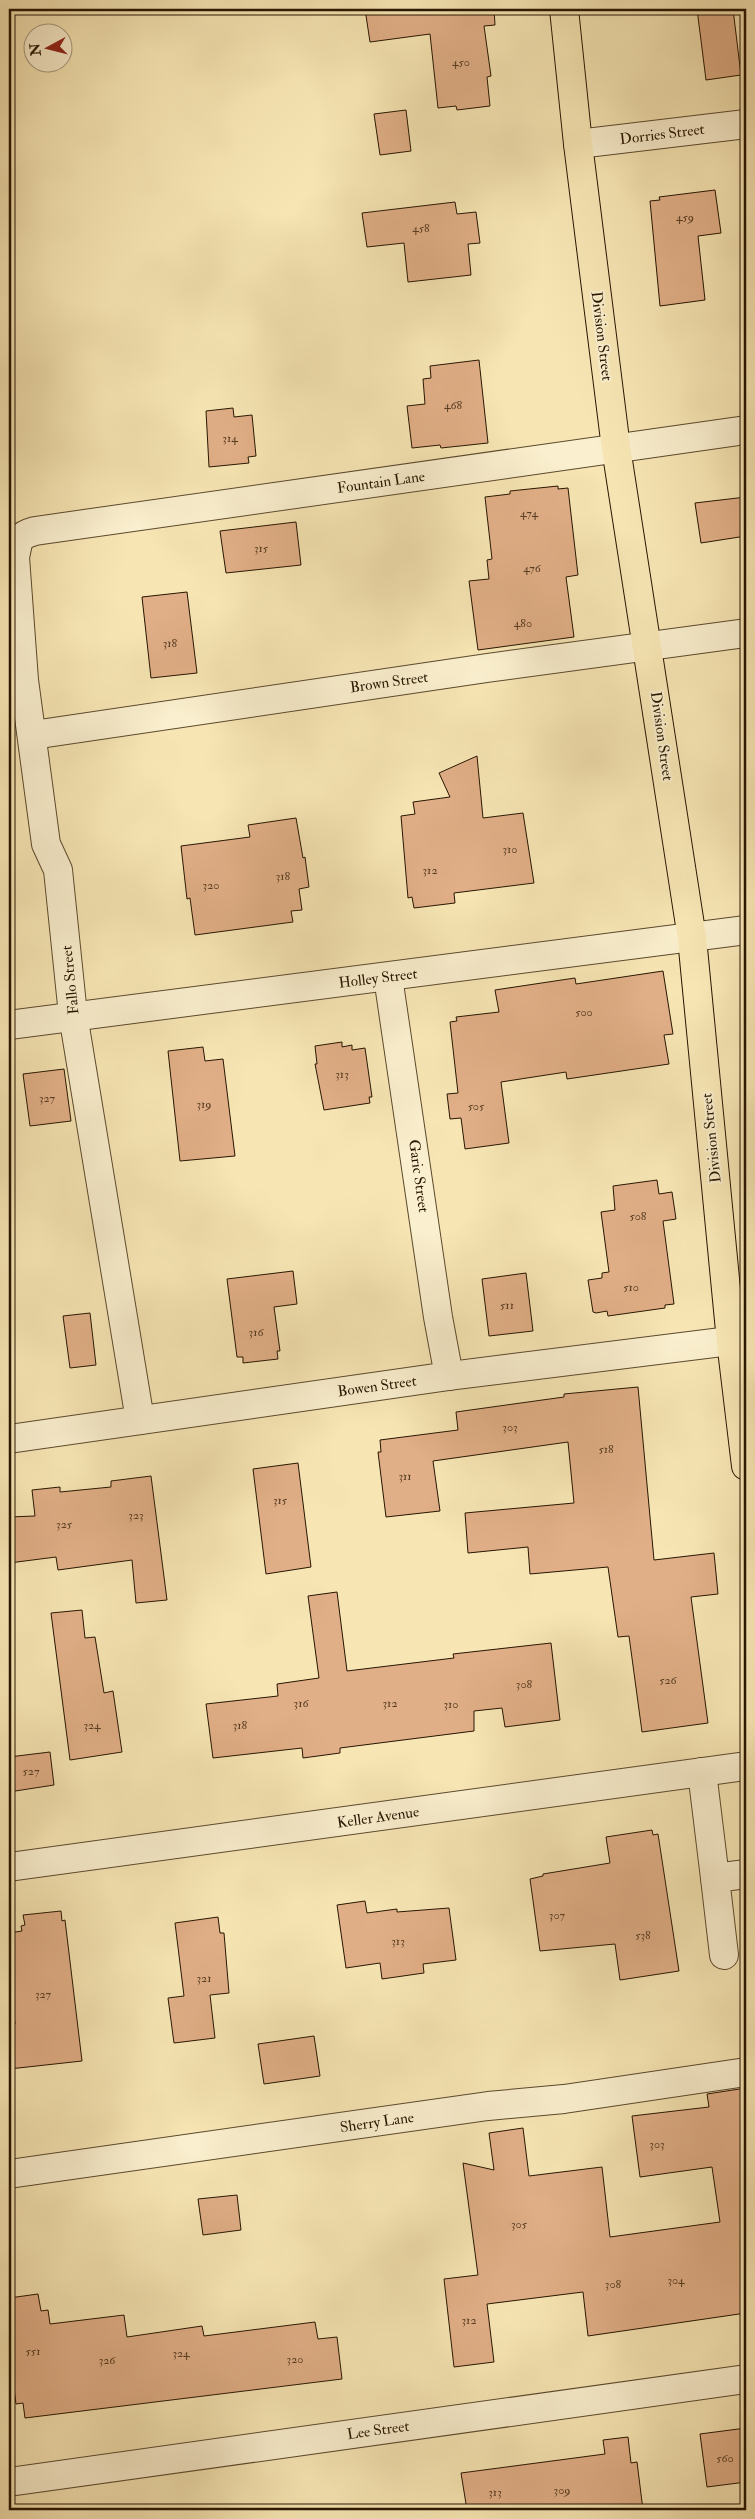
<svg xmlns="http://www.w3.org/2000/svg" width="755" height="2519" viewBox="0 0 755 2519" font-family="'IM FELL Double Pica',serif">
	<rect width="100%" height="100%" fill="#f7e6b4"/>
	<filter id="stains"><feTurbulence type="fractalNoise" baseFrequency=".004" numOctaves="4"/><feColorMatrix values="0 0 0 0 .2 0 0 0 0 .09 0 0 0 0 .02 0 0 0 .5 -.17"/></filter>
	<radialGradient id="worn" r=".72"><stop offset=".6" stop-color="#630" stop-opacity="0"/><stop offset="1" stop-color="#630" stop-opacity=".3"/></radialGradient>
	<g fill="#e1af87" stroke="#271501">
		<polygon points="365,9 494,9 495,25 484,26 491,76 487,77 490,106 457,110 456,106 438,108 430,34 370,42"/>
		<polygon points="697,9 733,9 741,75 706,80"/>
		<polygon points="406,110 411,151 380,155 374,114"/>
		<polygon points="715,190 721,233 698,236 705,300 660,306 650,201 660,200 659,197"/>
		<polygon points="455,202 457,214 476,212 480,243 468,244 471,275 408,282 404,243 367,247 362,213"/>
		<polygon points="479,360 488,443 441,448 440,445 412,448 407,406 425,404 423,379 431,378 430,366"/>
		<polygon points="233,408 234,417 252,415 256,456 248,457 249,463 209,467 206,411"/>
		<polygon points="558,486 558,489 568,488 578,575 566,577 574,637 478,650 469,581 489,579 487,560 492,559 485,497 510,494 510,491"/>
		<polygon points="746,497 746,536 701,543 695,503"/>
		<polygon points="296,522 301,565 226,573 220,531"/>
		<polygon points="187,592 197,673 151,678 142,597"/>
		<polygon points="477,756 483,818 523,813 534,883 454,893 455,903 414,908 412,897 408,898 401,816 415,814 413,802 450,797 439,773"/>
		<polygon points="296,818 303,858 305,857 309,887 299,889 302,910 291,911 293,922 195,935 190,898 187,899 181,846 250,837 248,825"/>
		<polygon points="663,971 673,1034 664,1035 669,1064 567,1079 566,1072 501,1082 509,1143 465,1149 461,1118 450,1119 447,1094 458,1093 450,1022 457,1021 456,1017 499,1012 495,990 575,978 576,984"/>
		<polygon points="342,1042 342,1047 352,1045 352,1050 365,1048 372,1097 369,1097 370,1103 324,1110 315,1064 317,1064 315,1046"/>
		<polygon points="203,1047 205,1061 223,1059 235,1156 180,1161 168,1051"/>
		<polygon points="64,1069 71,1121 30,1126 23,1074"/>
		<polygon points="657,1180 659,1194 672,1192 676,1219 663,1221 674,1304 665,1305 665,1308 608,1316 607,1311 596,1313 593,1312 588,1280 602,1278 602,1273 609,1272 601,1212 615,1210 613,1186"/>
		<polygon points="293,1271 297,1304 274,1307 280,1351 277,1351 278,1359 243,1363 243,1357 237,1357 227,1279"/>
		<polygon points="526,1273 533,1331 489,1336 482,1279"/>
		<polygon points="90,1313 96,1365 70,1368 63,1316"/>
		<polygon points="638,1387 654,1560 714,1553 718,1594 691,1597 708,1723 642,1732 629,1636 618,1637 608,1567 530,1574 528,1547 468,1553 465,1513 574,1503 568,1442 433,1461 440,1511 386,1517 378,1452 381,1452 380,1440 458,1430 456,1412 564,1397 564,1394"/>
		<polygon points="298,1463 311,1567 266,1574 253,1469"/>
		<polygon points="151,1476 167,1600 136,1603 132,1560 58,1570 56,1557 9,1563 9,1517 35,1516 32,1490 60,1487 60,1492 111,1487 111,1481"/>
		<polygon points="337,1592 347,1671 454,1658 453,1654 551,1643 560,1720 505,1727 502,1708 474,1711 474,1731 340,1748 340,1753 303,1758 302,1748 213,1758 206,1704 278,1696 277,1684 319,1678 308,1596"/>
		<polygon points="82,1610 85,1638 95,1637 104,1693 113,1691 122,1752 70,1760 51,1613"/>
		<polygon points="50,1752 54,1785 9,1792 9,1757"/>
		<polygon points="652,1830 653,1835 658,1834 679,1971 620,1980 615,1944 540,1951 530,1879 543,1876 543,1874 610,1863 606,1837"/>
		<polygon points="365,1901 367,1913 397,1909 397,1912 449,1908 456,1960 423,1964 424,1973 382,1979 380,1963 346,1968 337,1905"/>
		<polygon points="61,1911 62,1921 65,1920 82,2061 9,2069 9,2025 15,2024 9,1971 9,1933 22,1931 21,1926 25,1925 23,1915"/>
		<polygon points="218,1917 220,1933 224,1933 229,1993 210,1995 215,2038 174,2043 168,1998 184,1996 175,1923"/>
		<polygon points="314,2036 320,2076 264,2084 258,2044"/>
		<polygon points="746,2088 746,2313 588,2336 583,2292 487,2304 494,2362 454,2367 444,2279 478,2275 463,2163 494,2170 489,2133 523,2128 529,2176 602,2167 610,2237 720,2222 712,2167 640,2177 632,2116 709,2107 707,2094"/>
		<polygon points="237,2195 241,2230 203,2235 198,2199"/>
		<polygon points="38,2294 41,2311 48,2310 50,2324 124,2315 127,2337 202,2326 204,2336 315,2322 318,2339 337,2337 342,2379 25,2418 23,2403 16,2404 11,2365 13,2364 9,2335 9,2298"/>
		<polygon points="746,2428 746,2482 707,2487 700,2434"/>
		<polygon points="628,2437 631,2463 637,2462 643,2510 467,2510 461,2473 605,2454 603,2440"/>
	</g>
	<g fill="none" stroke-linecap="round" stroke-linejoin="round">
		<defs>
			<g id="minor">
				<polyline points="578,144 746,124"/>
				<polyline points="33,735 487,668 746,633"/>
				<polyline points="388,977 438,1317 449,1376"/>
				<polyline points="9,1025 746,930"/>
				<path d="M 140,1420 L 73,1015 L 58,870 L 46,844 L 24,680 L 15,557 C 19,540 17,536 35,531 L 746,430"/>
				<polyline points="9,1439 449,1376 746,1339"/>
				<polyline points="702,1772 715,1878"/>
				<polyline points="9,1867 746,1766"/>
				<polyline points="724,1955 715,1878 746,1874"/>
				<polyline points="9,2174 488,2106 564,2099 746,2072"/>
				<polyline points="9,2482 746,2379"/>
			</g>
			<polyline id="major" points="564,9 578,144 616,448 692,938 731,1341 746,1466"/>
		</defs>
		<use href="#minor" stroke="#5b492e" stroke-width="30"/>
		<use href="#major" stroke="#271501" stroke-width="30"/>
		<use href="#minor" stroke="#faefce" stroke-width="28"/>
		<use href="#major" stroke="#f7e6b4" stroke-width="28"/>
	</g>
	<g text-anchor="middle" stroke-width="4" stroke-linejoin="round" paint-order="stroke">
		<g font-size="12" fill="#563c22">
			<text x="461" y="66">450</text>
			<text x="685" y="221">459</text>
			<text x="421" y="232">458</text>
			<text x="453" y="409">468</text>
			<text x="230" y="442">314</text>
			<text x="529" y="517">474</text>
			<text x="261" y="552">315</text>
			<text x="532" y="572">476</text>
			<text x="523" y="627">480</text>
			<text x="170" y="647">318</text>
			<text x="510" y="853">310</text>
			<text x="430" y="874">312</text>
			<text x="283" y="880">318</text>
			<text x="211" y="889">320</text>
			<text x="584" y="1016">500</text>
			<text x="342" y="1078">313</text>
			<text x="47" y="1102">327</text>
			<text x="204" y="1108">319</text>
			<text x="476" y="1110">505</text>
			<text x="638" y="1220">508</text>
			<text x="631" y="1291">510</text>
			<text x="507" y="1309">511</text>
			<text x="256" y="1336">316</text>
			<text x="510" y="1431">303</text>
			<text x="606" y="1453">518</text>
			<text x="405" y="1480">311</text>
			<text x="280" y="1504">315</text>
			<text x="136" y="1519">323</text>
			<text x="64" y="1528">325</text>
			<text x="668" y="1684">526</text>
			<text x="524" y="1688">308</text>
			<text x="301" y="1707">316</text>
			<text x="390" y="1707">312</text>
			<text x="451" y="1708">310</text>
			<text x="92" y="1729">324</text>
			<text x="240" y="1729">318</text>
			<text x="31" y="1775">527</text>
			<text x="557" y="1919">307</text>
			<text x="643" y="1939">538</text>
			<text x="398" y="1945">313</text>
			<text x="204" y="1982">321</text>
			<text x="43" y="1998">327</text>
			<text x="657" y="2148">303</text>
			<text x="519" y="2228">305</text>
			<text x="676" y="2284">304</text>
			<text x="613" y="2288">308</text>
			<text x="469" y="2324">312</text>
			<text x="33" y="2355">551</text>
			<text x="181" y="2357">324</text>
			<text x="295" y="2363">320</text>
			<text x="107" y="2364">326</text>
			<text x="725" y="2462">560</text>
			<text x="562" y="2494">309</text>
			<text x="495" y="2496">313</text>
		</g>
		<g font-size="15" fill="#271501" stroke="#faefce">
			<text transform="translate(662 134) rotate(-7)" y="5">Dorries Street</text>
			<text transform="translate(602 336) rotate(83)" y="5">Division Street</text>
			<text transform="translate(381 482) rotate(-8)" y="5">Fountain Lane</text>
			<text transform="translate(389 682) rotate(-8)" y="5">Brown Street</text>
			<text transform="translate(662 736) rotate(82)" y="5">Division Street</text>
			<text transform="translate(378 978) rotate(-7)" y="5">Holley Street</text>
			<text transform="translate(70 980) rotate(-96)" y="5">Fallo Street</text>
			<text transform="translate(711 1138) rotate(-96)" y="5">Division Street</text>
			<text transform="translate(419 1176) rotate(82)" y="5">Garic Street</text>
			<text transform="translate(377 1386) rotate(-8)" y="5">Bowen Street</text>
			<text transform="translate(378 1817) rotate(-8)" y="5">Keller Avenue</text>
			<text transform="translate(377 2122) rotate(-8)" y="5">Sherry Lane</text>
			<text transform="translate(378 2430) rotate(-8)" y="5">Lee Street</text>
		</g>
	</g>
	<rect width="755" height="2519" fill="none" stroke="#f7e6b4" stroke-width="30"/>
	<rect x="10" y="10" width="735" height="2499" fill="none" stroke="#271501" stroke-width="2.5"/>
	<rect x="15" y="15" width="725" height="2489" fill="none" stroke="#271501"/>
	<g transform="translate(48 48) rotate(263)"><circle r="24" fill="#faefce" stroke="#a6987c"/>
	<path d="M0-4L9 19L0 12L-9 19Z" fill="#8f2418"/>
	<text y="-8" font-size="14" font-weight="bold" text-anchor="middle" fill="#271501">N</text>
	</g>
	<rect width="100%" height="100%" filter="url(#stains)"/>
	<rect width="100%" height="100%" fill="url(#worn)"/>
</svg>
